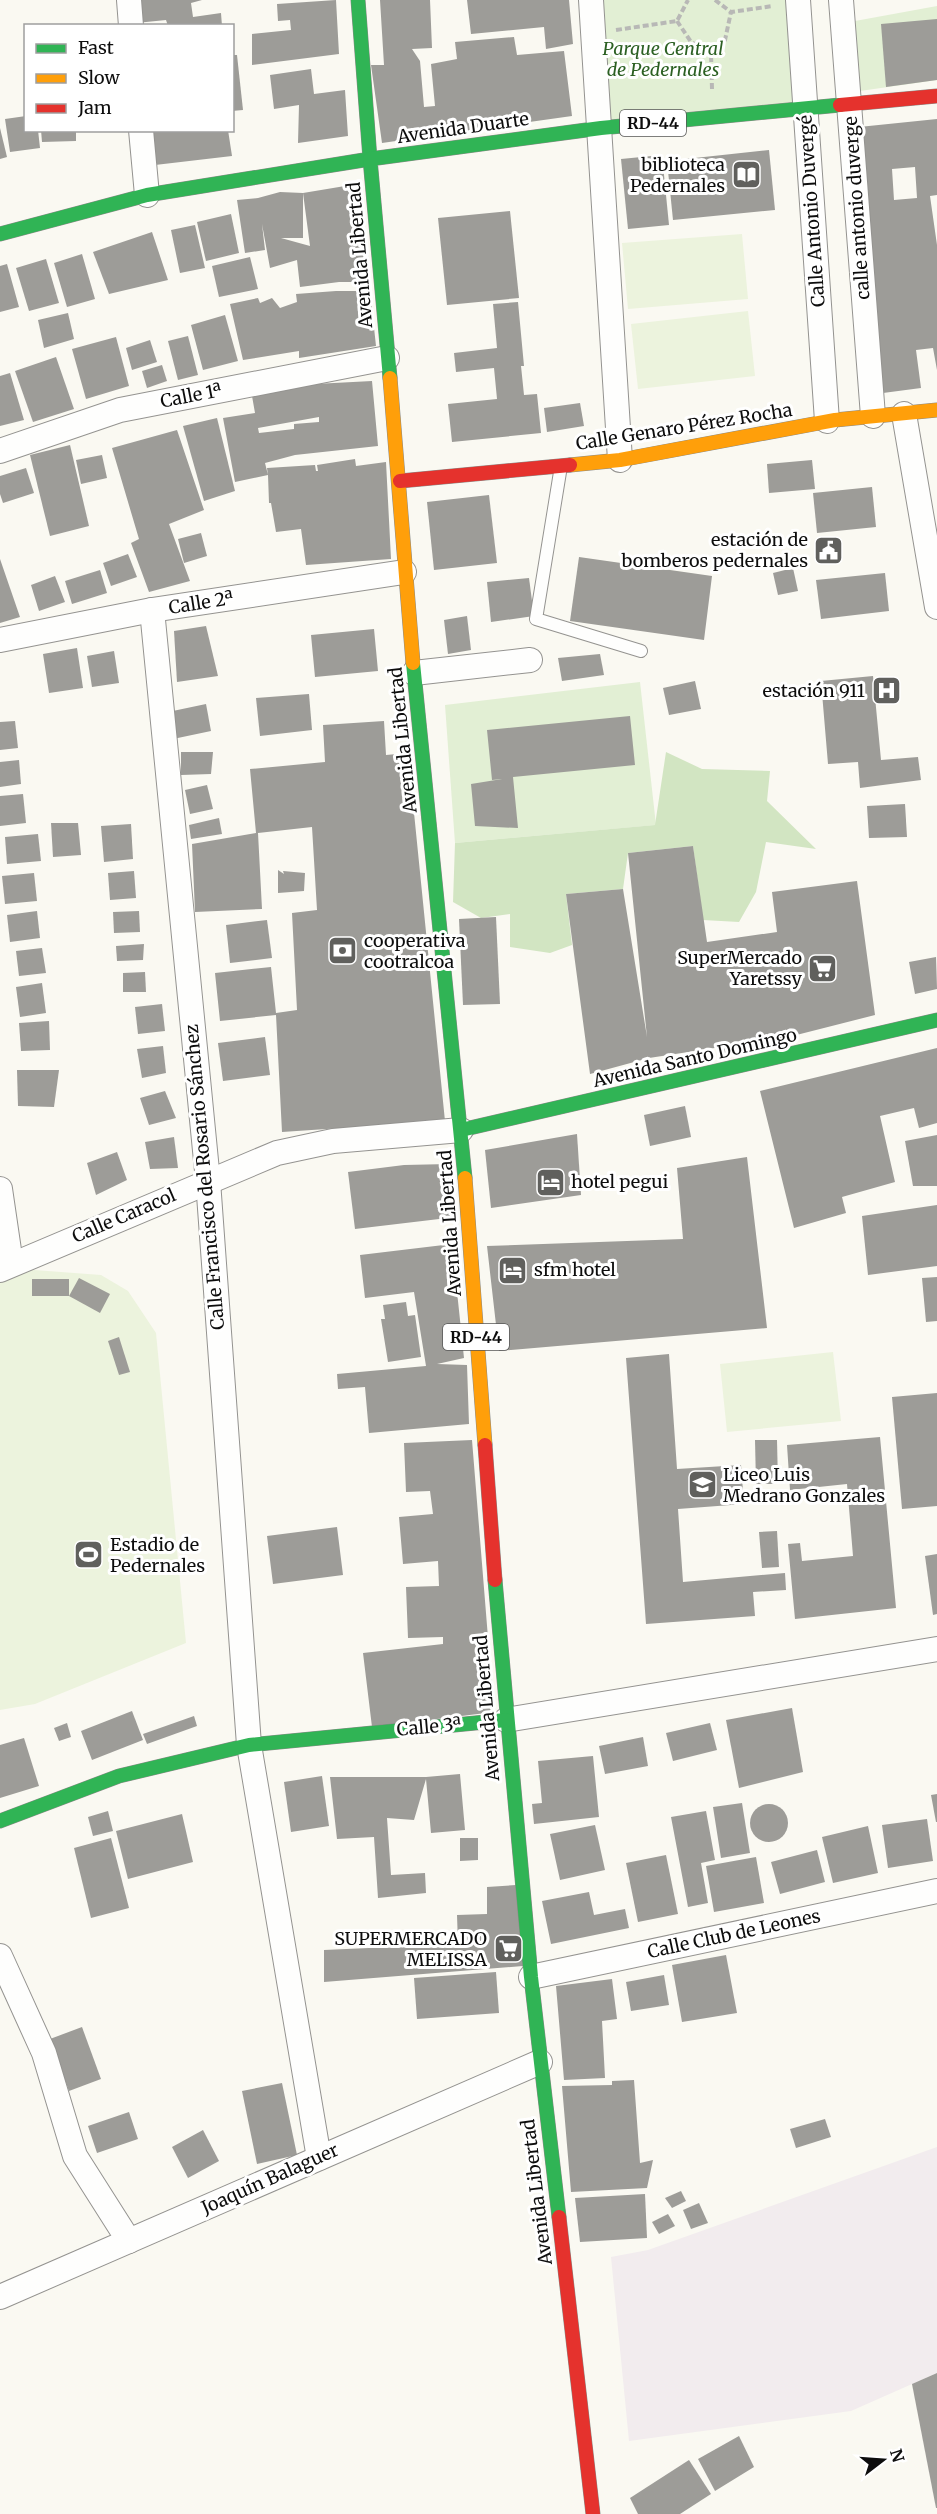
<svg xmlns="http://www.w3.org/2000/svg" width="937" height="2514" viewBox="0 0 937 2514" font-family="Merriweather,serif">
	<rect width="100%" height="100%" fill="#faf9f2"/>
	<polygon fill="#f2ecee" points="937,2147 937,2373 851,2411 629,2441 611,2257 648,2250"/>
	<g fill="#e2efd4">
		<polygon points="598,0 803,0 816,103 604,125"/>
		<polygon points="937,6 937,80 860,91 855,21"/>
		<polygon points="640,682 656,825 455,843 445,705"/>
	</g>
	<polygon fill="#d2e5c2" points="666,752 702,769 770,771 767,801 816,849 766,842 756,892 739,922 703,920 693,846 628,853 623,889 566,894 572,945 550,953 510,947 510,914 481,918 453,902 455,843 655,825"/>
	<g fill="#ecf3dd">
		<polygon points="742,234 748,299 628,309 622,243"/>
		<polygon points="748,311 755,376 638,389 631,324"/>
		<polygon points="21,1269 101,1275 128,1291 156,1333 186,1643 35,1704 0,1710 0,1280"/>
		<polygon points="833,1352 841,1421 727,1432 720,1364"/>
	</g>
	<g fill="#9d9c98" fill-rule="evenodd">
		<polygon points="134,0 202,0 191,3 193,17 221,13 222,26 168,26 166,20 136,23"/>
		<polygon points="336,0 339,54 252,65 252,34 291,30 290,20 278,21 277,4"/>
		<polygon points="380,0 430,0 432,48 412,49 420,61 424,107 435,106 431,64 457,59 455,42 514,37 517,55 564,51 572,116 382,143 371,65 384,65"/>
		<polygon points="467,0 569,0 573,44 546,49 544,27 471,34"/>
		<polygon points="937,19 937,80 886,87 881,24"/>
		<polygon points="232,55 237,55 243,110 232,111"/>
		<polygon points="311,69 314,94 345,90 348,136 298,143 299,105 274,109 270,75"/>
		<polygon points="26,116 26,130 38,130 40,148 10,152 5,119"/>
		<path d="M 937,119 L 937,195 L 930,196 L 937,245 L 937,370 L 933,348 L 916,350 L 921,388 L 883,393 L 859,127 ZM 915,167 L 917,198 L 894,200 L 892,169 Z"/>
		<polygon points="0,128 7,157 0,159"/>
		<polygon points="41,130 76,130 76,141 42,142"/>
		<polygon points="152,130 228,130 232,156 155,165"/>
		<polygon points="769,150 775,210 673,220 667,161"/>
		<polygon points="662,155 669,225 628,229 621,159"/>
		<path d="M 357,184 L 360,236 L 368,282 L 339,282 L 300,287 L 297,260 L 270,268 L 262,224 L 265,250 L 245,253 L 237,200 L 258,198 L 280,192 L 303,193 ZM 303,193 L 310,246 L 281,238 L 303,238 Z"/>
		<polygon points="510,211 519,298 447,305 438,218"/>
		<polygon points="231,214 239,253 206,261 197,222"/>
		<polygon points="195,225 205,268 180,273 171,230"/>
		<polygon points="152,232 168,280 109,294 93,252"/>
		<polygon points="82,254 95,299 67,307 54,263"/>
		<polygon points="250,257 258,289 219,297 212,266"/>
		<polygon points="46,259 59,303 29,311 16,268"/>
		<polygon points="7,264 19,307 0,312 0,266"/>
		<polygon points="336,291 370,291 376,346 299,358 299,351 243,360 230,304 258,298 260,303 272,298 280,308 297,302 296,294"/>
		<polygon points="518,302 524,366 521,366 524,395 537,394 541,433 452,442 448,404 497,399 494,368 456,372 454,353 497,348 493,304"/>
		<polygon points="68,313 74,339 44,348 38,320"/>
		<polygon points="225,315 238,361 203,370 191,325"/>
		<polygon points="188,336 198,375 178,380 168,341"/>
		<polygon points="116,337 129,386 86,399 72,349"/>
		<polygon points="150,340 157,362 132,370 126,348"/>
		<polygon points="56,357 74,409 33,422 15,371"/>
		<polygon points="162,365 167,381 147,388 142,371"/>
		<polygon points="10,373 24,420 0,426 0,376"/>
		<path d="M 372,381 L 378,446 L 295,455 L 265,463 L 268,475 L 267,468 L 315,465 L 316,471 L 318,471 L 317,465 L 355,459 L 356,466 L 386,462 L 391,559 L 306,565 L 301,529 L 276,532 L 271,503 L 269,503 L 268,475 L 235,482 L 223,418 L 255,413 L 252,396 L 315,384 ZM 319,417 L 319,422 L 294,424 L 294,429 L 259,433 L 258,428 Z"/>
		<polygon points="580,403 584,426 547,432 544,408"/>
		<polygon points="217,418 235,491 204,501 183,426"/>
		<polygon points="177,430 204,510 169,524 190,581 149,592 131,543 139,539 112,448"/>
		<polygon points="70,445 89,526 50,536 30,455"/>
		<polygon points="102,455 107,478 81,484 76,460"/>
		<polygon points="812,460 815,489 769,493 767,464"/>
		<polygon points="26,468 34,493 3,503 0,494 0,476"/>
		<polygon points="872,487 876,527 817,533 813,493"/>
		<polygon points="489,495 497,563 434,570 427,502"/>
		<polygon points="201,533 207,556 184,563 178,539"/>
		<polygon points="128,554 137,577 111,586 103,563"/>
		<polygon points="579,557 712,576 704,640 570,621"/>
		<polygon points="0,559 20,617 0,623"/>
		<polygon points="793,568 798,591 778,595 773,573"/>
		<polygon points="100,570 107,593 72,604 65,581"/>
		<polygon points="885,573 889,611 821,619 816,580"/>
		<polygon points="55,576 65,602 39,611 31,585"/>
		<polygon points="529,578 534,616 491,622 487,582"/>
		<polygon points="467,616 471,650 448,654 444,620"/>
		<polygon points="206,626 218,676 177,682 174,631"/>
		<polygon points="374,629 378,671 315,677 311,635"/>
		<polygon points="77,648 83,688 49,693 43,654"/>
		<polygon points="114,651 119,683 92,687 87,656"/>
		<polygon points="600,654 604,675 562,681 558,658"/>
		<polygon points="873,676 881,760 918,757 921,780 860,788 858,762 828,764 821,681"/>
		<polygon points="695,681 701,709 669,715 663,688"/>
		<polygon points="309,694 312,730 260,736 256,698"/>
		<polygon points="206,704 211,731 173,739 168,712"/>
		<polygon points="630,716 635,765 513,777 518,828 475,826 471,784 502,779 492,780 487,730"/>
		<polygon points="15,721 18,748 0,750 0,722"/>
		<polygon points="384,721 386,755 408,753 445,1121 282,1132 276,1015 220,1021 215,973 271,967 276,1013 297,1010 292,913 317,910 312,827 258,833 262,909 195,912 192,844 256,833 250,769 325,762 323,725"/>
		<polygon points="181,752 213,752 211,774 181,775"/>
		<polygon points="19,760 21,784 0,787 0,762"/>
		<polygon points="207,785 213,809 190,814 185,790"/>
		<polygon points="23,794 26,823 0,826 0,796"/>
		<polygon points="905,804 907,837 869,838 867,806"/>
		<polygon points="219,818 222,834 191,839 189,825"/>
		<polygon points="51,823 78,823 81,855 53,857"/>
		<polygon points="131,824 133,859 104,862 101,826"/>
		<polygon points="38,834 41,861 7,864 5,837"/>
		<polygon points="693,846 707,942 777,932 772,892 857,881 875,1015 722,1054 721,1047 649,1058 590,1074 566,894 623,889 647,1037 628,853"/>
		<polygon points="278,870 284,874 283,871 305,873 304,891 278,893"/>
		<polygon points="134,871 136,898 110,900 108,873"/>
		<polygon points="34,873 37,901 5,904 2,876"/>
		<polygon points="37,911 40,938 10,942 7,915"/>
		<polygon points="139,911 140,932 114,933 113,912"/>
		<polygon points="496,917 500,1004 463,1005 459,919"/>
		<polygon points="267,920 272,958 230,963 226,925"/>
		<polygon points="144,944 143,960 117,961 116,946"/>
		<polygon points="42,948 46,973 19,976 16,951"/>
		<polygon points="936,957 937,989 915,994 909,962"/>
		<polygon points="145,972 146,992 123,992 123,973"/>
		<polygon points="42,983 46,1013 20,1017 16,987"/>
		<polygon points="162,1004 165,1031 138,1034 135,1007"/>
		<polygon points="49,1021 50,1050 21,1051 19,1023"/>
		<polygon points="265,1037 270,1075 223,1081 218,1043"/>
		<polygon points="163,1046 166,1073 142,1078 137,1049"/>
		<polygon points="937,1048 937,1123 919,1128 914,1108 880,1116 895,1182 842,1197 846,1213 794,1228 760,1091"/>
		<polygon points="17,1070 59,1070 54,1107 18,1106"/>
		<polygon points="165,1091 176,1118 149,1125 140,1098"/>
		<polygon points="685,1106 691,1137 650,1146 644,1115"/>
		<polygon points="577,1134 581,1195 491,1208 485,1150"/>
		<polygon points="937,1135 937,1186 913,1186 905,1141"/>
		<polygon points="174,1137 178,1168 150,1169 145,1142"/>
		<polygon points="117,1152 127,1180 96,1195 87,1163"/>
		<polygon points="747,1157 767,1328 499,1351 487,1246 683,1239 677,1168"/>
		<polygon points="449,1164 456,1217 355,1229 348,1172 404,1165"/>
		<polygon points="937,1205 937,1266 868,1275 862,1216"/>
		<polygon points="452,1244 464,1358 437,1364 467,1365 469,1424 369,1433 365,1387 338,1389 337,1374 437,1365 426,1366 414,1292 365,1298 360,1255"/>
		<polygon points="937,1277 937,1321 926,1322 922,1278"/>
		<polygon points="79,1278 110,1294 100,1313 69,1296"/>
		<rect x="32" y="1279" width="37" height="17"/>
		<polygon points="406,1302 408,1316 415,1315 421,1357 388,1362 381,1319 385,1319 383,1305"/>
		<polygon points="119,1337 130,1372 119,1375 108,1341"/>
		<polygon points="669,1354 677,1469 741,1465 744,1504 678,1509 683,1582 785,1573 786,1590 753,1592 755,1616 646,1624 626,1358"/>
		<polygon points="937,1393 937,1506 902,1509 892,1397"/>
		<polygon points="880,1437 896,1608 795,1619 788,1544 800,1543 802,1561 853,1556 847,1484 790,1490 787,1445"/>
		<polygon points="472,1440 494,1712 372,1727 363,1653 443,1644 443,1637 408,1638 406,1587 439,1586 438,1561 403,1564 399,1517 433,1514 430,1491 406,1492 404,1443"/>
		<polygon points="755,1440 777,1440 778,1484 756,1484"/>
		<polygon points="337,1527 343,1575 273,1584 267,1536"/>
		<polygon points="777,1531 779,1567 762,1568 759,1532"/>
		<polygon points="937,1554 937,1614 933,1615 925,1556"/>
		<polygon points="792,1708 803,1772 739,1788 726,1720"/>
		<polygon points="132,1711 143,1740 92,1760 81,1731"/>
		<polygon points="194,1716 197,1726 147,1744 143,1734"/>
		<polygon points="67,1723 71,1737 59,1741 54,1728"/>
		<polygon points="710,1723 717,1750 673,1761 666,1733"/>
		<polygon points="643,1737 648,1766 605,1774 599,1746"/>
		<polygon points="24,1738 39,1786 0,1798 0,1745"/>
		<polygon points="593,1756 599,1817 534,1824 532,1804 542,1803 538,1761"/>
		<polygon points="460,1774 465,1830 431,1833 426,1779 414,1820 387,1818 391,1875 425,1873 426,1893 378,1898 374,1837 337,1839 330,1777 426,1777"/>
		<polygon points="322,1776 329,1826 291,1832 284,1782"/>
		<polygon points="937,1794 937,1822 936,1822 931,1795"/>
		<polygon points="742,1803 750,1853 721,1858 713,1807"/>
		<circle cx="769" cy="1823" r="19"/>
		<polygon points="108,1811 113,1831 93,1836 88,1817"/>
		<polygon points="706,1811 715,1860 701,1863 708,1903 688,1907 671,1817"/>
		<polygon points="182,1814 193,1862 128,1879 116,1831"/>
		<polygon points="927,1819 933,1861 888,1868 882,1825"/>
		<polygon points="595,1825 605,1870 560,1880 550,1834"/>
		<polygon points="868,1826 878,1873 833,1883 822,1837"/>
		<polygon points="111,1838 129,1908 91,1918 74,1848"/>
		<polygon points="460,1838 478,1838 478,1860 460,1861"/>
		<polygon points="817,1850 825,1882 780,1894 771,1862"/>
		<polygon points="666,1855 678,1914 638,1922 626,1863"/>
		<polygon points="756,1857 764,1903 714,1912 706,1866"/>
		<polygon points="516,1885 523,1966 324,1982 324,1950 458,1944 457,1915 487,1914 487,1887"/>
		<polygon points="589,1892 594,1915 625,1909 629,1928 551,1944 542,1901"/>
		<polygon points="726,1955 737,2013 682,2022 672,1965"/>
		<polygon points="496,1972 499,2013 417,2019 414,1978"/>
		<polygon points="664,1975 669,2005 631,2011 626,1982"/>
		<polygon points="612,1979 617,2019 602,2021 605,2078 564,2080 556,1986"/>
		<polygon points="82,2027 101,2079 69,2091 50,2039"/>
		<polygon points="634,2080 640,2163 653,2160 647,2188 571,2192 562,2086 612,2085 612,2081"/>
		<polygon points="282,2083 297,2155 257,2164 242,2091"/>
		<polygon points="129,2112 138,2139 97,2153 88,2126"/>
		<polygon points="825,2119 831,2137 796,2148 790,2129"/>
		<polygon points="203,2130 219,2161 188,2178 172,2147"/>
		<polygon points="681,2191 686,2201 672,2208 665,2198"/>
		<polygon points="645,2194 647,2238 580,2242 575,2198"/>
		<polygon points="699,2203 708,2223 691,2229 683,2210"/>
		<polygon points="668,2214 675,2226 659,2234 652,2222"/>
		<polygon points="937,2373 937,2508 936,2508 912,2384"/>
		<polygon points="739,2436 754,2467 715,2491 698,2459"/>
		<polygon points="689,2460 711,2494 680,2514 638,2514 630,2498"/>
	</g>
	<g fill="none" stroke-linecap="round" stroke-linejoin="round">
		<defs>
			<polyline id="lane" points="561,466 536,619 641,651"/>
			<g id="street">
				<polyline points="129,0 131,26"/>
				<polyline points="591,0 620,460"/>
				<polyline points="798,0 827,421"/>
				<polyline points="841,0 873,416"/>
				<polyline points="141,130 147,195"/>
				<polyline points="904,414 937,607"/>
				<polyline points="0,451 120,410 387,358"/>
				<polyline points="152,610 208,1181 249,1745 319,2158"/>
				<polyline points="0,640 152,610 404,572"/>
				<polyline points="414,673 530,660"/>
				<polyline points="0,1189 11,1264"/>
				<polyline points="0,1270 277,1153 333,1141 461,1130"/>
				<polyline points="506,1720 937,1649"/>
				<polyline points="0,1956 44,2053 75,2156 129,2241"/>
				<polyline points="531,1977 937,1891"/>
				<polyline points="0,2297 540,2062"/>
			</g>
			<g id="fast">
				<polyline points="0,234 147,195 370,159 358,0"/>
				<polyline points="390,378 370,159 601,128 840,105"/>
				<polyline points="413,663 465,1178"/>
				<polyline points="461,1130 937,1020"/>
				<polyline points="495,1580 531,1977 559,2217"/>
				<polyline points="0,1821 119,1776 249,1745 506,1720"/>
			</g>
			<g id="slow">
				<polyline points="390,378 413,663"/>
				<polyline points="570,465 620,460 835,420 937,410"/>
				<polyline points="465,1178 485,1445"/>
			</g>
			<g id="jam">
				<polyline points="840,105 937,96"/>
				<polyline points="400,481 570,465"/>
				<polyline points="485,1445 495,1580"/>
				<polyline points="559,2217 593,2514"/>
			</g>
		</defs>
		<use href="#lane" stroke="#949390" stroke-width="14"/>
		<use href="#street" stroke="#949390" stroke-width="26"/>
		<use href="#fast" stroke="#8a8a87" stroke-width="15"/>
		<use href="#slow" stroke="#8a8a87" stroke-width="15"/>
		<use href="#jam" stroke="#8a8a87" stroke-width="15"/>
		<g stroke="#b8b8b6" stroke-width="4" stroke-dasharray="6 3" stroke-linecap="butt">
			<polyline points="715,0 731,12 773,6"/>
			<polyline points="677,21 691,42 711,53"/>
			<polyline points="616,30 677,21 688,0"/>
			<polyline points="712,89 711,53 725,40 731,12"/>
		</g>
		<use href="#lane" stroke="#fefefd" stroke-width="12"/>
		<use href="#street" stroke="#fefefd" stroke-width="24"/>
		<use href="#fast" stroke="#30b455" stroke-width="14"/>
		<use href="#slow" stroke="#ff9f0a" stroke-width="14"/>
		<use href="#jam" stroke="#e5322d" stroke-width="14"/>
	</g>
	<defs>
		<symbol id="library-square" viewBox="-11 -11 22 22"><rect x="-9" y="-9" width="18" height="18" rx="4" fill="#60605d" stroke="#fff"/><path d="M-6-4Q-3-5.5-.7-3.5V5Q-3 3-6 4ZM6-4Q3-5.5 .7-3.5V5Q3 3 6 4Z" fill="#fff"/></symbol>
		<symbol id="civic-square" viewBox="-11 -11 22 22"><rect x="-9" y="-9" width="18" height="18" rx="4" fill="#60605d" stroke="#fff"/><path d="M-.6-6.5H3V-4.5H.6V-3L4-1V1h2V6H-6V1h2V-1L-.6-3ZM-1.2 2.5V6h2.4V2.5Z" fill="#fff"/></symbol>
		<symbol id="hospital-square" viewBox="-11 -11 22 22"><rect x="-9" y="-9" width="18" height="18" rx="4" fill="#60605d" stroke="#fff"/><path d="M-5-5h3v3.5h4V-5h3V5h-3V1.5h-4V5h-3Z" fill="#fff"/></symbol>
		<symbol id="bank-square" viewBox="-11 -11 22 22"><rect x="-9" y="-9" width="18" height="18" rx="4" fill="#60605d" stroke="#fff"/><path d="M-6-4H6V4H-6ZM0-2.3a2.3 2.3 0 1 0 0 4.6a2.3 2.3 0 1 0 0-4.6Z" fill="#fff"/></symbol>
		<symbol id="supermarket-square" viewBox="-11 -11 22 22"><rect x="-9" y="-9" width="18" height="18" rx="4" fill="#60605d" stroke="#fff"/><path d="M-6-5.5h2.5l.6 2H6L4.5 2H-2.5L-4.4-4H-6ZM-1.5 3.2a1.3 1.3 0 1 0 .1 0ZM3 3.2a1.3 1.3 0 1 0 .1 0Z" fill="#fff"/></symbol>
		<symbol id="hotel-square" viewBox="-11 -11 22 22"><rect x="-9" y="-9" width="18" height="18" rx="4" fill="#60605d" stroke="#fff"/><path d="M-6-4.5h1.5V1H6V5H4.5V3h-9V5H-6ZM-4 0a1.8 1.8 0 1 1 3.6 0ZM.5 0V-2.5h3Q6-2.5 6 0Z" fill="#fff"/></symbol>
		<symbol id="school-square" viewBox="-11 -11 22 22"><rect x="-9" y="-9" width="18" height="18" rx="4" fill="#60605d" stroke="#fff"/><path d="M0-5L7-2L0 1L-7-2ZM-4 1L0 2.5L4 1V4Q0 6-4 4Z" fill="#fff"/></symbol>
		<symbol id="stadium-square" viewBox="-11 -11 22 22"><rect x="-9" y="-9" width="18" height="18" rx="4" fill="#60605d" stroke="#fff"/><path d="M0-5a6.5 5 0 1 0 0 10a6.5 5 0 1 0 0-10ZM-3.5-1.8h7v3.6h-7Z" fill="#fff"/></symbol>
	</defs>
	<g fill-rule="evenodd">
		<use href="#library-square" x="730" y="158" width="33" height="33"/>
		<use href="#civic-square" x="812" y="534" width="33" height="33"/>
		<use href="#hospital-square" x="870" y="674" width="33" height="33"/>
		<use href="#bank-square" x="326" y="934" width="33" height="33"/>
		<use href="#supermarket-square" x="806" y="952" width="33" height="33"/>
		<use href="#hotel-square" x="534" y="1166" width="33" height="33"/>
		<use href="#hotel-square" x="496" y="1254" width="33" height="33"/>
		<use href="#school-square" x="686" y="1468" width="33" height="33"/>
		<use href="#stadium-square" x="72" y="1538" width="33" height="33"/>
		<use href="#supermarket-square" x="492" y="1932" width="33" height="33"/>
	</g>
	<g text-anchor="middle" stroke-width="6" stroke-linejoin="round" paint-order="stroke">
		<g fill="#fff" stroke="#565656" stroke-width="1.5">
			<rect x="620" y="110" width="66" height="26" rx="4.5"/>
			<rect x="443" y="1324" width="66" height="26" rx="4.5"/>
		</g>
		<g font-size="16" font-weight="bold" fill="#0d0d0d">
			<text x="653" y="129">RD-44</text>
			<text x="476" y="1343">RD-44</text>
		</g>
		<g font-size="18" font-style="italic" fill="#2c6023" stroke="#fff">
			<text x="663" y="55">Parque Central<tspan x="663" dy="21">de Pedernales</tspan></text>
		</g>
		<g font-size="18" fill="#0d0d0d" stroke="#fff">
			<text transform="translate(463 128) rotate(-8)" y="6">Avenida Duarte</text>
			<text transform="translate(857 208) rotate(-94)" y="6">calle antonio duverge</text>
			<text transform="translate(812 211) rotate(-94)" y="6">Calle Antonio Duvergé</text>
			<text transform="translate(360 255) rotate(-95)" y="6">Avenida Libertad</text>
			<text transform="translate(191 396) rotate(-11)" y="6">Calle 1ª</text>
			<text transform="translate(684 427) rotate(-9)" y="6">Calle Genaro Pérez Rocha</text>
			<text transform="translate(201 603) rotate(-9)" y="6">Calle 2ª</text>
			<text transform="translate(403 740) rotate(-96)" y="6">Avenida Libertad</text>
			<text transform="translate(695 1058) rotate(-13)" y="6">Avenida Santo Domingo</text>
			<text transform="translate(205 1177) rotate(-95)" y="6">Calle Francisco del Rosario Sánchez</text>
			<text transform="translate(124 1216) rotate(-23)" y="6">Calle Caracol</text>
			<text transform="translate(450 1223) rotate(-94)" y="6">Avenida Libertad</text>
			<text transform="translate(487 1708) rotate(-95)" y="6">Avenida Libertad</text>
			<text transform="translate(429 1727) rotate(-5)" y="6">Calle 3ª</text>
			<text transform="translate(734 1934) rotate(-12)" y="6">Calle Club de Leones</text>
			<text transform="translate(270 2179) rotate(-24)" y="6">Joaquín Balaguer</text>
			<text transform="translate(537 2192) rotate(-97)" y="6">Avenida Libertad</text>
		</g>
		<g font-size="18" fill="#0d0d0d" stroke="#fff" text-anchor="end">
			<text x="725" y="171">biblioteca<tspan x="725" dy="21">Pedernales</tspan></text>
			<text x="808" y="546">estación de<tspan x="808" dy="21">bomberos pedernales</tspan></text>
			<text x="865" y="697">estación 911</text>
			<text x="364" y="947" text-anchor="start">cooperativa<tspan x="364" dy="21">cootralcoa</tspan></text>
			<text x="802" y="964">SuperMercado<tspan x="802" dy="21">Yaretssy</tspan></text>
			<text x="571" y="1188" text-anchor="start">hotel pegui</text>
			<text x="534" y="1276" text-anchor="start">sfm hotel</text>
			<text x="723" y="1481" text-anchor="start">Liceo Luis<tspan x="723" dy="21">Medrano Gonzales</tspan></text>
			<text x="110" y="1551" text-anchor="start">Estadio de<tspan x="110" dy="21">Pedernales</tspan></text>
			<text x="487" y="1945">SUPERMERCADO<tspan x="487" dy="21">MELISSA</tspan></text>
		</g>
	</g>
	<rect x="24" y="24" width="210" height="108" fill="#ffffff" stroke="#9e9e9e" stroke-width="1.5"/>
	<rect x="36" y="44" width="30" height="9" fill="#30b455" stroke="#9e9e9e" stroke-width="1.5"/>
	<text x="78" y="54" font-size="18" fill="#0d0d0d">Fast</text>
	<rect x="36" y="74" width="30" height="9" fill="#ff9f0a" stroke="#9e9e9e" stroke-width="1.5"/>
	<text x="78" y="84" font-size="18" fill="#0d0d0d">Slow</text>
	<rect x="36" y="104" width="30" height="9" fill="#e5322d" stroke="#9e9e9e" stroke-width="1.5"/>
	<text x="78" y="114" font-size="18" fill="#0d0d0d">Jam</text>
	<g transform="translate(883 2460) rotate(73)" stroke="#ffffff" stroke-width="4.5" paint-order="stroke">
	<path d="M0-4.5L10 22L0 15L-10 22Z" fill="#0d0d0d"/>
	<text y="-9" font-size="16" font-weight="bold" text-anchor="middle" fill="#0d0d0d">N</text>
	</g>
</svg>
